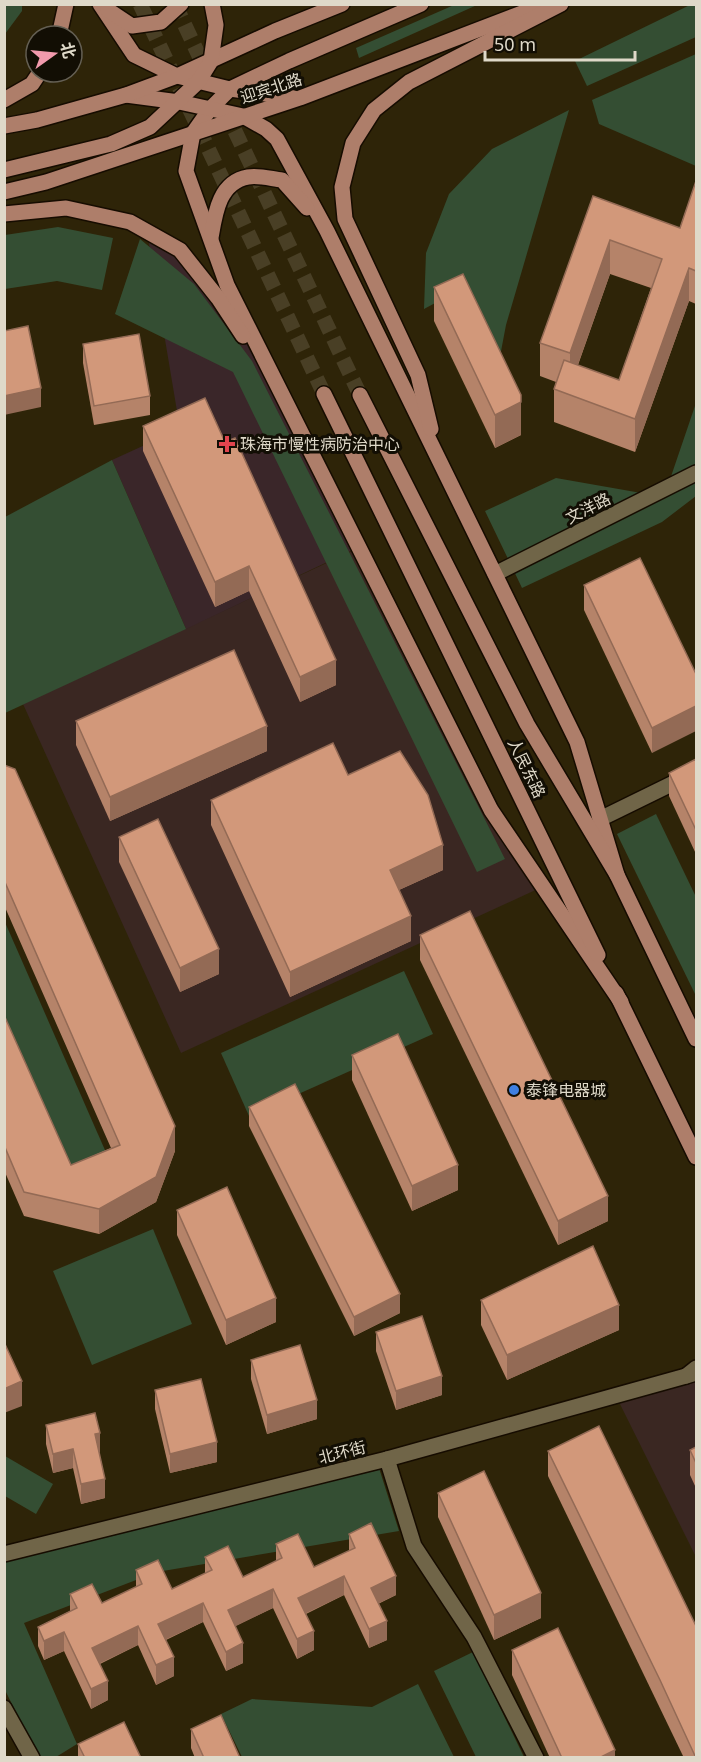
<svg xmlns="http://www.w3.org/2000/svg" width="701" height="1762" viewBox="0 0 701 1762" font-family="'Noto Sans','Noto Sans SC',sans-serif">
	<rect width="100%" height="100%" fill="#2e2408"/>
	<g fill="#3a2722">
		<polygon points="359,548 491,810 542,887 181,1053 23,704"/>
		<polygon points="696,1374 696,1557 616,1396"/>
	</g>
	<polygon fill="#3a2629" points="147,232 179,250 218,298 282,395 359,547 186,629 112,460 180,429"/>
	<g fill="#344e33">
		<polygon points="5,4 22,5 22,11 5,34"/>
		<polygon points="692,4 696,5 696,37 587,86 575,61"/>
		<polygon points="454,5 477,5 359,58 356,48"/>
		<polygon points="696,54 696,166 599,124 592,100"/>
		<polygon points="569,110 506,325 498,367 463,288 424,309 426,253 449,194 492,149"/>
		<polygon points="58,227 113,238 102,290 57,281 5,289 5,235"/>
		<polygon points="140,239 194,284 252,361 505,859 477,872 233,372 115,314"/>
		<polygon points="696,403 696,496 662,522 522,588 485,511 556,478 664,497"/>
		<polygon points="112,460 186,629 5,713 5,517"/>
		<polygon points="656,814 696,897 696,996 617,834"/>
		<polygon points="4,920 108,1157 69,1174 5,1025"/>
		<polygon points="404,971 433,1034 249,1116 221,1053"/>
		<polygon points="153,1229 192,1324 92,1365 53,1271"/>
		<polygon points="5,1456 53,1484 36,1514 5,1496"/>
		<polygon points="379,1468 399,1531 157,1572 24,1623 77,1744 56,1757 38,1757 5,1690 5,1562"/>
		<polygon points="473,1652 524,1757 476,1757 434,1671"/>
		<polygon points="418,1684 454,1757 242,1757 221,1714 252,1699 372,1707"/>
	</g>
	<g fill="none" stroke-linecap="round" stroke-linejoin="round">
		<g stroke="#493f25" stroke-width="15" stroke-dasharray="15 8" stroke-linecap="butt">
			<polyline points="140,4 324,394"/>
			<polyline points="175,4 208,75"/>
			<polyline points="225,110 360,395"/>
		</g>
		<defs>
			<g id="minor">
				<polyline points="495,574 696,473"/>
				<polyline points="600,819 696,772"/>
				<polyline points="696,1368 686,1376 696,1373"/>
				<polyline points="387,1459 414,1546 474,1637 536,1758"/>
				<polyline points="4,1554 387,1459 686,1376"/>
				<polyline points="4,1708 32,1758"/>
			</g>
			<g id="major">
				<polyline points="100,4 134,55 177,76 230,89 294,98"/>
				<polyline points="421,4 289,61 230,89 210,109 193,133 186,171 227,285 491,810 621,1002"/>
				<polyline points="108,10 132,26 161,22 181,4"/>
				<polyline points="59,36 66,4"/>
				<polyline points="126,95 179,102 243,116 266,129 277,139 327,231 577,742 617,875"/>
				<polyline points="4,100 32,84 40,72"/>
				<polyline points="4,126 37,120 126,95 177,76 275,31 342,4"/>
				<polyline points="4,170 111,144 150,127 198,82 211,61 216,25 212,4"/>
				<polyline points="4,192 46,182 300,98 535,8"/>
				<polyline points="4,214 66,208 130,222 180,250 218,298 243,336"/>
				<path d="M 211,238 C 215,214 219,182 248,177 C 259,175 272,179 282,180 L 307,208"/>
				<polyline points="324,394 598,955"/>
				<polyline points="360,395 527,724 617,875 696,1039"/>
				<polyline points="431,429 418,375 345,219 342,187 353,143 374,110 409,82 561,4"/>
				<polyline points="616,993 696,1157"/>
			</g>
		</defs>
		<use href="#minor" stroke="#160c00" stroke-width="18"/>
		<use href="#major" stroke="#160c00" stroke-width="18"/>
		<use href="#minor" stroke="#706548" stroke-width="15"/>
		<use href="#major" stroke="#ae7e6a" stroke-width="15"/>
	</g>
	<g fill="#b58369" fill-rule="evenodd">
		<path d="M 696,181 L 696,304 L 689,301 L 635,452 L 554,422 L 554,389 L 556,382 L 540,376 L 540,343 L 593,196 L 680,228 ZM 610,274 L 651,288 L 619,380 L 578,365 Z"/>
		<polygon points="434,287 521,435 495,448 434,321"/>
		<polygon points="83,344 150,396 150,415 94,425 83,363"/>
		<polygon points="205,398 336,685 300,702 249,591 215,607 143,451 143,426"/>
		<polygon points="584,585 696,674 652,753 584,610"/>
		<polygon points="76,721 267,751 110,821 76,745"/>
		<polygon points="696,759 696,854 669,796 669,773"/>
		<polygon points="4,765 175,1151 156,1202 99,1234 24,1216 4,1170 4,1015 71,1165 111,1148 4,905"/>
		<polygon points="348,775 443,870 399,890 411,941 290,997 211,825 211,800"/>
		<polygon points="119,837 219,974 180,992 119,862"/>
		<polygon points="420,935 608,1221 558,1245 420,960"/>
		<polygon points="352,1055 458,1190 412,1211 352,1080"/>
		<polygon points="249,1107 400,1313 354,1336 249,1126"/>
		<polygon points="177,1210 276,1322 226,1345 177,1235"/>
		<polygon points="481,1300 619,1330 507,1380 481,1325"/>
		<polygon points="376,1332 442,1395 396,1410 376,1351"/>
		<polygon points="251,1360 317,1419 267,1434 251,1379"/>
		<polygon points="155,1390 217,1462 170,1473 155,1409"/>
		<polygon points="46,1425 100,1452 99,1452 105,1498 81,1504 73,1468 53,1473 46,1444"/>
		<polygon points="696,1447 696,1488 690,1475 690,1450"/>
		<polygon points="548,1451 696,1626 696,1758 684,1758 548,1476"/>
		<polygon points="438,1493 541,1618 494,1640 438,1517"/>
		<polygon points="349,1534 396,1595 378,1604 387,1640 369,1648 344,1595 306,1614 314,1650 297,1659 273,1608 235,1626 243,1663 226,1671 203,1622 166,1640 174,1676 156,1685 138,1645 100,1664 108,1700 91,1709 64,1651 44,1660 38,1646 38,1627 70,1611 70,1594 102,1603 136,1587 136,1570 172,1589 205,1574 205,1557 243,1577 276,1561 276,1544 314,1567 349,1551"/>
		<polygon points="512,1650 615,1758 550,1758 512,1675"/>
		<polygon points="191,1729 240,1758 195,1758 191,1748"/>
		<polygon points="78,1744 141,1758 78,1758"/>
	</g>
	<g fill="#936a55">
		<polygon points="610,240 610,274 570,387 570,353"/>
		<polygon points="689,268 689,301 635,452 635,419"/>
		<polygon points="41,388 41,407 4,415 4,396"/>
		<polygon points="521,402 521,435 495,448 495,415"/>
		<polygon points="249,566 249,591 215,607 215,582"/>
		<polygon points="336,660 336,685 300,702 300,677"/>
		<polygon points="696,706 696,731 652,753 652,728"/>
		<polygon points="267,726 267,751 110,821 110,797"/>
		<polygon points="443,845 443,870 390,894 390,870"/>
		<polygon points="411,916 411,941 290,997 290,972"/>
		<polygon points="219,949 219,974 180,992 180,968"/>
		<polygon points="175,1126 175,1151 156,1202 99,1234 99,1209"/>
		<polygon points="458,1165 458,1190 412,1211 412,1186"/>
		<polygon points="608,1196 608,1221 558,1245 558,1221"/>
		<polygon points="400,1294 400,1313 354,1336 354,1317"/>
		<polygon points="276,1298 276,1322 226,1345 226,1320"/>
		<polygon points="619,1305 619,1330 507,1380 507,1355"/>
		<polygon points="442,1376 442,1395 396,1410 396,1391"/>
		<polygon points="22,1381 22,1406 4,1413 4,1389"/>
		<polygon points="317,1400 317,1419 267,1434 267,1415"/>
		<polygon points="100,1433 100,1452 95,1453 95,1434"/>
		<polygon points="217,1442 217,1462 170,1473 170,1454"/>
		<polygon points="73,1449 73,1468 53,1473 53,1454"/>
		<polygon points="105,1479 105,1498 81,1504 81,1484"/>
		<polygon points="344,1576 344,1595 298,1617 298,1598"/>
		<polygon points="396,1576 396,1595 371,1607 371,1588"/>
		<polygon points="273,1589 273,1608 228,1630 228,1610"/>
		<polygon points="541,1593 541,1618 494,1640 494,1615"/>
		<polygon points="203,1603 203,1622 158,1643 158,1624"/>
		<polygon points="387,1621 387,1640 369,1648 369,1629"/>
		<polygon points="138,1626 138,1645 92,1667 92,1648"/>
		<polygon points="314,1631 314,1650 297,1659 297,1639"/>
		<polygon points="64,1632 64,1651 44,1660 44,1641"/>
		<polygon points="243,1643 243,1663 226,1671 226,1652"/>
		<polygon points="174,1657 174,1676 156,1685 156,1665"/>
		<polygon points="108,1681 108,1700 91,1709 91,1689"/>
		<polygon points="615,1750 615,1758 599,1758"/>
	</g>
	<g fill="#d2987a" stroke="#936a55" stroke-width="1.5">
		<polygon points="696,181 696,271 689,268 635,419 554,389 564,360 619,380 662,259 610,240 570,353 540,343 593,196 680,228"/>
		<polygon points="463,274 521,395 521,402 495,415 434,287"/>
		<polygon points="28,326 41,388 4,396 4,331"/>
		<polygon points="139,334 150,396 94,406 83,344"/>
		<polygon points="205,398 225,442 235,438 336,660 300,677 249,566 215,582 143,426"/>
		<polygon points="640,558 696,674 696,706 652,728 584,585"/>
		<polygon points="234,650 267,726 110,797 76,721"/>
		<polygon points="333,743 348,775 400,751 428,795 443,845 390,870 411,916 290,972 211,800"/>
		<polygon points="696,759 696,830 669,773"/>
		<polygon points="4,765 15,769 175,1126 156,1177 99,1209 24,1192 4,1145 4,1015 71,1165 120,1145 4,880"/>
		<polygon points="158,819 219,949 180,968 119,837"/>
		<polygon points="470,911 608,1196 558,1221 420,935"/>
		<polygon points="398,1034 458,1165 412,1186 352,1055"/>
		<polygon points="295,1084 400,1294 354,1317 249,1107"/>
		<polygon points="227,1187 276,1298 226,1320 177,1210"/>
		<polygon points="593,1246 619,1305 507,1355 481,1300"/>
		<polygon points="422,1316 442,1376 396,1391 376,1332"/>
		<polygon points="4,1342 22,1381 4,1389"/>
		<polygon points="300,1345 317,1400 267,1415 251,1360"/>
		<polygon points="201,1379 217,1442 170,1454 155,1390"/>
		<polygon points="95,1413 100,1433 95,1434 105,1479 81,1484 73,1449 53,1454 46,1425"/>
		<polygon points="599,1426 696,1626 696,1758 660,1680 548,1451"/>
		<polygon points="696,1447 696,1463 690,1450"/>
		<polygon points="484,1471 541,1593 494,1615 438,1493"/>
		<polygon points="371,1523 396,1576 371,1588 387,1621 369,1629 344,1576 298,1598 314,1631 297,1639 273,1589 228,1610 243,1643 226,1652 203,1603 158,1624 174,1657 156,1665 138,1626 92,1648 108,1681 91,1689 64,1632 44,1641 38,1627 77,1608 70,1594 92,1584 102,1603 142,1584 136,1570 158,1560 172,1589 212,1570 205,1557 228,1546 243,1577 282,1558 276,1544 298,1534 314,1567 355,1548 349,1534"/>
		<polygon points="558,1628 615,1750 599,1758 562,1758 512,1650"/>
		<polygon points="221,1715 240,1758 204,1758 191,1729"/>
		<polygon points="124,1722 141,1758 85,1758 78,1744"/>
	</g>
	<path fill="#e0444e" stroke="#120e04" stroke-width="2" d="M224 435h6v6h6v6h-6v6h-6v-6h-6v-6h6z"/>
	<circle fill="#3f7fe0" stroke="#120e04" stroke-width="2" cx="514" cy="1090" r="6"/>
	<g text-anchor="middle" stroke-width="6" stroke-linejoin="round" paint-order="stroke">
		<g font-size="16" fill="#dfd9c9" stroke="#120e04">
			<text transform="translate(271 88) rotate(-18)" y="6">迎宾北路</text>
			<text transform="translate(588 508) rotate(-27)" y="6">文洋路</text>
			<text transform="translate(527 768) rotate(64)" y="6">人民东路</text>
			<text transform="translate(342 1452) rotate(-14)" y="6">北环街</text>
		</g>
		<g font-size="16" fill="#dfd9c9" stroke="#120e04" text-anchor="start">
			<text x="240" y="450">珠海市慢性病防治中心</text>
			<text x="526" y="1096">泰锋电器城</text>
		</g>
	</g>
	<rect width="701" height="1762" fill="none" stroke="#dfd9c9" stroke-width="12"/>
	<g transform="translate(54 54) rotate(75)"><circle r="28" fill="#120e04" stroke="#645f53" stroke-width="1.5"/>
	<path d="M0-4.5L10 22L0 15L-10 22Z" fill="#f29aad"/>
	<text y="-9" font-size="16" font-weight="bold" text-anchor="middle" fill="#dfd9c9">北</text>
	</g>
	<path d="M485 51v9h150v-9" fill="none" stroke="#dfd9c9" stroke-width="3"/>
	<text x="494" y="51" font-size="18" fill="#dfd9c9" stroke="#120e04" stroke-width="4.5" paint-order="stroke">50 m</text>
</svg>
